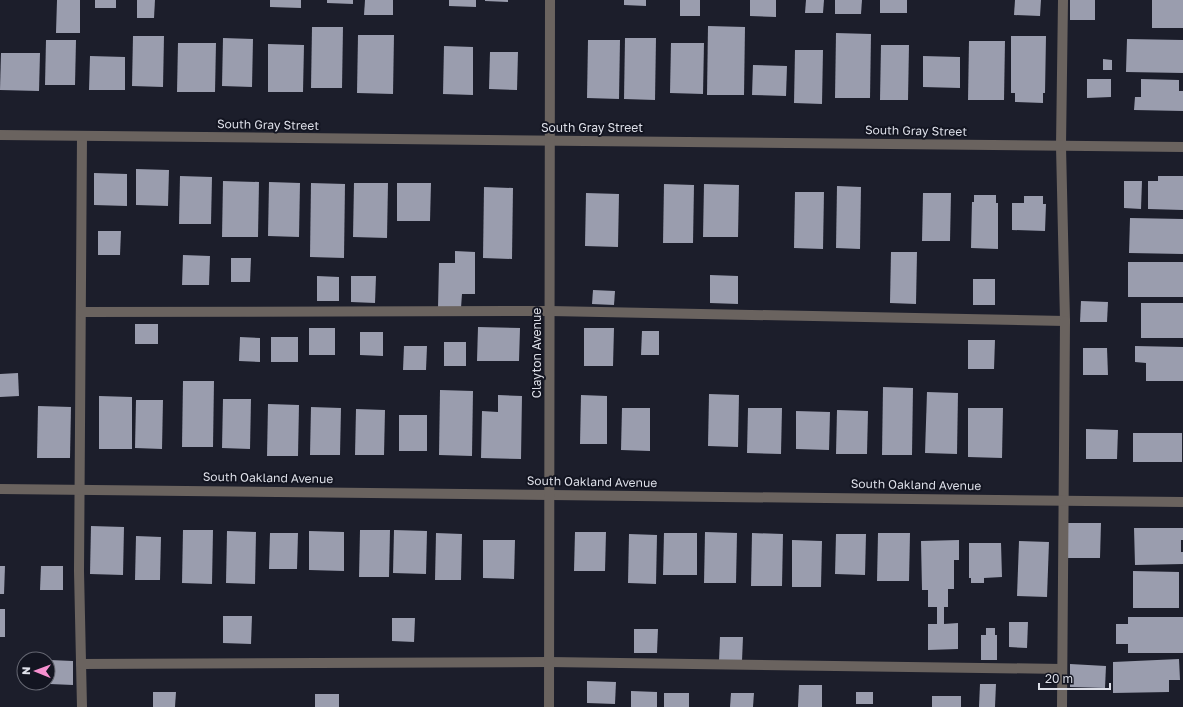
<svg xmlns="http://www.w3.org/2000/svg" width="1183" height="707" viewBox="0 0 1183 707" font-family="'Golos Text',sans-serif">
	<rect width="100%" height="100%" fill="#1c1e2b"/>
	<g fill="#9a9dae">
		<polygon points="57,0 80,0 80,33 56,33"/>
		<rect x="95" y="0" width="21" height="8"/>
		<polygon points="137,0 155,0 154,18 137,18"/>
		<polygon points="270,0 301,0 301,8 270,7"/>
		<polygon points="327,0 353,0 353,4 327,3"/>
		<polygon points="365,0 393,0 393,15 364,15"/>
		<polygon points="449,0 476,0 476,7 449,6"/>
		<polygon points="485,0 508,0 508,2 485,1"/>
		<polygon points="624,0 646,0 646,6 624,5"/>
		<rect x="680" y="0" width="20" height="16"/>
		<polygon points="750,0 776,0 776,17 750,16"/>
		<polygon points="806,0 824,0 823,13 805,13"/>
		<polygon points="835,0 862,0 861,14 835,14"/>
		<rect x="880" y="0" width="27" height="13"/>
		<polygon points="1015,0 1041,0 1040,16 1014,15"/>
		<rect x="1070" y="0" width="25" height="20"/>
		<rect x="1152" y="0" width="31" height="28"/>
		<polygon points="708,26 745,27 744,95 707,95"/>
		<polygon points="312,27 343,27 342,88 311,88"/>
		<polygon points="836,33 871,34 870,98 835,98"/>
		<polygon points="358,35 394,35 393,94 357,93"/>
		<polygon points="133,36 164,36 163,87 132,86"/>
		<polygon points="1011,36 1046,36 1045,93 1043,93 1043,103 1015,102 1015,93 1011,93"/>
		<polygon points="223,38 253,39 252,87 222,86"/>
		<polygon points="625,38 656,38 655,100 624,99"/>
		<polygon points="1127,39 1183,40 1183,73 1126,72"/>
		<polygon points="46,40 76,40 75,85 45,85"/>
		<polygon points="588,40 620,40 619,99 587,98"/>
		<polygon points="969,41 1005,41 1004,100 968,100"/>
		<polygon points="178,43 216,43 215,92 177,92"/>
		<polygon points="671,43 704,43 703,94 670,93"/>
		<polygon points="268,44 304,45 303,92 268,92"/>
		<polygon points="881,45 909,45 908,100 880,100"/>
		<polygon points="444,46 473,47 473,95 443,94"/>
		<polygon points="795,50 823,50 822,104 794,103"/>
		<polygon points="490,52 518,52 517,90 489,89"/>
		<polygon points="1,53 40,53 39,91 0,90"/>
		<polygon points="90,56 125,57 125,90 89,90"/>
		<polygon points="923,56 960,57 960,88 923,87"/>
		<polygon points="1103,59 1112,60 1112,70 1103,70"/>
		<polygon points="753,65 787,66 786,96 752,95"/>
		<polygon points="1087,79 1111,79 1111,97 1087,98"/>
		<polygon points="1141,79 1179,80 1179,91 1183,91 1183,111 1134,110 1135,97 1141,97"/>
		<polygon points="136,169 169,170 168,206 136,205"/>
		<polygon points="94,173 127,174 127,206 94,205"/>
		<polygon points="180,176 212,177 211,224 179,224"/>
		<polygon points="1158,176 1183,176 1183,210 1148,209 1148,181 1158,181"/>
		<polygon points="223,181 259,182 258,237 222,237"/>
		<polygon points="1124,181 1142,181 1141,209 1124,208"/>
		<polygon points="269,182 300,183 299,237 268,236"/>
		<polygon points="311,183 345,184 344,258 310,257"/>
		<polygon points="354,183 388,183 387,238 353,237"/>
		<polygon points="397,183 431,183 430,221 397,221"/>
		<polygon points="664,184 694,185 693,243 663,243"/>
		<polygon points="704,184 739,185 738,237 703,237"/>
		<polygon points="837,186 861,187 860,249 836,248"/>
		<polygon points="484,187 513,188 512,259 483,258"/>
		<polygon points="795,192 824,192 823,249 794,248"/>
		<polygon points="586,193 619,194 618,247 585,246"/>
		<polygon points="923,193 951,193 950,241 922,241"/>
		<polygon points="974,195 996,195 996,203 998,203 998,249 971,248 972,202 974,202"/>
		<polygon points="1024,196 1043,196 1043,204 1046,204 1045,231 1012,230 1012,203 1024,203"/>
		<polygon points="1130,218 1183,219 1183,254 1129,253"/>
		<polygon points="98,231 121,231 120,255 98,255"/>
		<polygon points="455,251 475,252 475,294 462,294 461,308 438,308 439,263 455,263"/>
		<polygon points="891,252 917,252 916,304 890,303"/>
		<polygon points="183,255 210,256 209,285 182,285"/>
		<polygon points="231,258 251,258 250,282 231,282"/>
		<rect x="1128" y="262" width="55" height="35"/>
		<polygon points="710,275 738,276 738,304 710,303"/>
		<polygon points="317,276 339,277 339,301 317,301"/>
		<polygon points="351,276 376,276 375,303 351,302"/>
		<rect x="973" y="279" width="22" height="26"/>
		<polygon points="593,290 615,291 614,305 592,304"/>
		<polygon points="1081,301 1108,302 1107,322 1080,322"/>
		<rect x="1141" y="303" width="42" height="35"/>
		<rect x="135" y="324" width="23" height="20"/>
		<polygon points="478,327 520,328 519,361 477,361"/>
		<rect x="309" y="328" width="26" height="27"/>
		<polygon points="584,328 614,328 613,366 584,366"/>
		<polygon points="642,331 659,331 659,355 641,355"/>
		<polygon points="360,332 383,332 383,356 360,355"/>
		<polygon points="240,337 260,338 260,362 239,361"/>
		<rect x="271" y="337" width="27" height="25"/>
		<polygon points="968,340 995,340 994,369 968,369"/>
		<rect x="444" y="342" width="22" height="24"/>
		<polygon points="404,346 427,346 426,370 403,370"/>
		<polygon points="1135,346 1183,347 1183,381 1146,381 1146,363 1135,362"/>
		<polygon points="1083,348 1107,348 1108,375 1083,375"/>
		<polygon points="18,373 19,396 0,397 0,374"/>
		<polygon points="183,381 214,381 213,447 182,447"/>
		<polygon points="883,387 913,388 912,455 882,455"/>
		<polygon points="440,390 473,391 472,456 439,455"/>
		<polygon points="927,392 958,393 957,454 925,453"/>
		<polygon points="709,394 739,395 738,447 708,446"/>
		<polygon points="498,395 522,396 521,459 481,458 482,411 498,412"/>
		<polygon points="581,395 607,396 607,444 580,444"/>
		<polygon points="99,396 132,397 132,449 99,449"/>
		<polygon points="223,399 251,399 250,449 222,448"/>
		<polygon points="136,400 163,400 162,449 135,448"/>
		<polygon points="268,404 299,405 298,456 267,456"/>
		<polygon points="38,406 71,407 70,458 37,458"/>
		<polygon points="311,407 341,408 340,455 310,455"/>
		<polygon points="622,408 650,408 650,451 621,450"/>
		<polygon points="748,408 782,408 781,454 747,453"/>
		<polygon points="968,408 1003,408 1002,458 968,457"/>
		<polygon points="356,409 385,410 384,455 355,455"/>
		<polygon points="837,410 868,411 867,454 836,454"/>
		<polygon points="796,411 830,412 829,450 796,449"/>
		<rect x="399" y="415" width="28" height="36"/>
		<polygon points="1086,429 1118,430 1117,459 1086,459"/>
		<rect x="1133" y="433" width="49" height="29"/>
		<polygon points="1067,523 1101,523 1100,558 1067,558"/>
		<polygon points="91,526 124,527 123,575 90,574"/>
		<polygon points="1134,528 1183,528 1183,540 1181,540 1181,552 1183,552 1183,564 1135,565"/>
		<polygon points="183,530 213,530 212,584 182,583"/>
		<polygon points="360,530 390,530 389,577 359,577"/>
		<polygon points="394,530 427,531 426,574 393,573"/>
		<polygon points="227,531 256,532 255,584 226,583"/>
		<polygon points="309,531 344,532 344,571 309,570"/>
		<polygon points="575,532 606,532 605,571 574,571"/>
		<polygon points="705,532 737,533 736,583 704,583"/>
		<polygon points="270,533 298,533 297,569 269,569"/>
		<polygon points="436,533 462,534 461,580 435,580"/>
		<polygon points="664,533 697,533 697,575 663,575"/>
		<polygon points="752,533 783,534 782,586 751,586"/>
		<polygon points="878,533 910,533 909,581 877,581"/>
		<polygon points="629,534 657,535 656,584 628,583"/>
		<polygon points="836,534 866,534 865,575 835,574"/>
		<polygon points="136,536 161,537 160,580 135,580"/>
		<polygon points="483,540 515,540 514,579 483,578"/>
		<polygon points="792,540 822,541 821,587 792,587"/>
		<polygon points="959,540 959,560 954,560 954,589 948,589 948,607 944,607 944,624 958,623 958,649 928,650 928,624 937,624 937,607 928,607 928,590 922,590 921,541"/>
		<polygon points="1019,541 1049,542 1047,597 1017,596"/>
		<polygon points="969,543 1001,543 1002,577 984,578 984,583 971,583 971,578 969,578"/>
		<polygon points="0,566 5,566 4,594 0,594"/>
		<polygon points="41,566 63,566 63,590 40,590"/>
		<polygon points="1133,571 1179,572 1179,608 1133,608"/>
		<rect x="0" y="609" width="5" height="28"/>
		<polygon points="223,616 252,616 251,644 223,643"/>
		<polygon points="1128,617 1183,617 1183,653 1128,653 1128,644 1116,644 1116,624 1128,624"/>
		<polygon points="392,618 415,618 414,642 392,641"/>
		<polygon points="1009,622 1028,622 1027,648 1009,647"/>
		<polygon points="986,628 995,628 995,635 997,635 997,660 981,660 981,635 986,635"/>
		<polygon points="634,629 658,629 657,653 634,653"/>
		<polygon points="720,637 743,637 742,661 719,661"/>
		<polygon points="1179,659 1180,680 1169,680 1169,692 1113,693 1113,662"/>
		<polygon points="50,660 73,661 73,685 50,684"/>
		<polygon points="1070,664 1106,666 1105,688 1070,687"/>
		<polygon points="587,681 616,682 615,704 587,703"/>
		<polygon points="980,684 996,684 995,707 979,707"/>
		<polygon points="799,685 822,685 822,707 798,707"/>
		<polygon points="631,691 657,692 657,707 631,707"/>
		<polygon points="153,692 176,692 175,707 153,707"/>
		<rect x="856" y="692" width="17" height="12"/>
		<rect x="664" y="693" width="25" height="14"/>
		<polygon points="731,693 754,693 753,707 730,707"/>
		<rect x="315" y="694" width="24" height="13"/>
		<rect x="932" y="696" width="29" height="11"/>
	</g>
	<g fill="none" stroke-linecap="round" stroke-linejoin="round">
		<g stroke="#6a635f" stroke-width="10">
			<polyline points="82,136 79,571 82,707"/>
			<polyline points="81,312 550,311 1065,321 1061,146 1063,0"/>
			<polyline points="81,664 549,662 1062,669"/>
			<polyline points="1062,707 1065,321"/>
		</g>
		<g stroke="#6a635f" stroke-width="10">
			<polyline points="0,135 1183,147"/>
			<polyline points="0,489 1183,502"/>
			<polyline points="549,707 550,0"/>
		</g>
	</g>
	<g text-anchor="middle" stroke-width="4" stroke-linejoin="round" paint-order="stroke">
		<g font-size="12" fill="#dddfe8" stroke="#131521">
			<text transform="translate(268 125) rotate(1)" y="4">South Gray Street</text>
			<text x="592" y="132">South Gray Street</text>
			<text transform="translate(916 131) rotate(1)" y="4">South Gray Street</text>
			<text transform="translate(537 353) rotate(-90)" y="4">Clayton Avenue</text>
			<text transform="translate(268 478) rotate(1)" y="4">South Oakland Avenue</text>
			<text transform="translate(592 482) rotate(1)" y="4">South Oakland Avenue</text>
			<text transform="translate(916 485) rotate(1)" y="4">South Oakland Avenue</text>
		</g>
	</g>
	<g transform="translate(36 671) rotate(271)"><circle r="19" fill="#131521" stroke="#646671"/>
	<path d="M0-3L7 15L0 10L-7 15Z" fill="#f690cf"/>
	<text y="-6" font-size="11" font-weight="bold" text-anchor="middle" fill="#dddfe8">N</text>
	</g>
	<path d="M1039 683v6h71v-6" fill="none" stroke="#dddfe8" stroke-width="2"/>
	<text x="1045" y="683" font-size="12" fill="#dddfe8" stroke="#131521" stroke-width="3" paint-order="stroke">20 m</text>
</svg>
